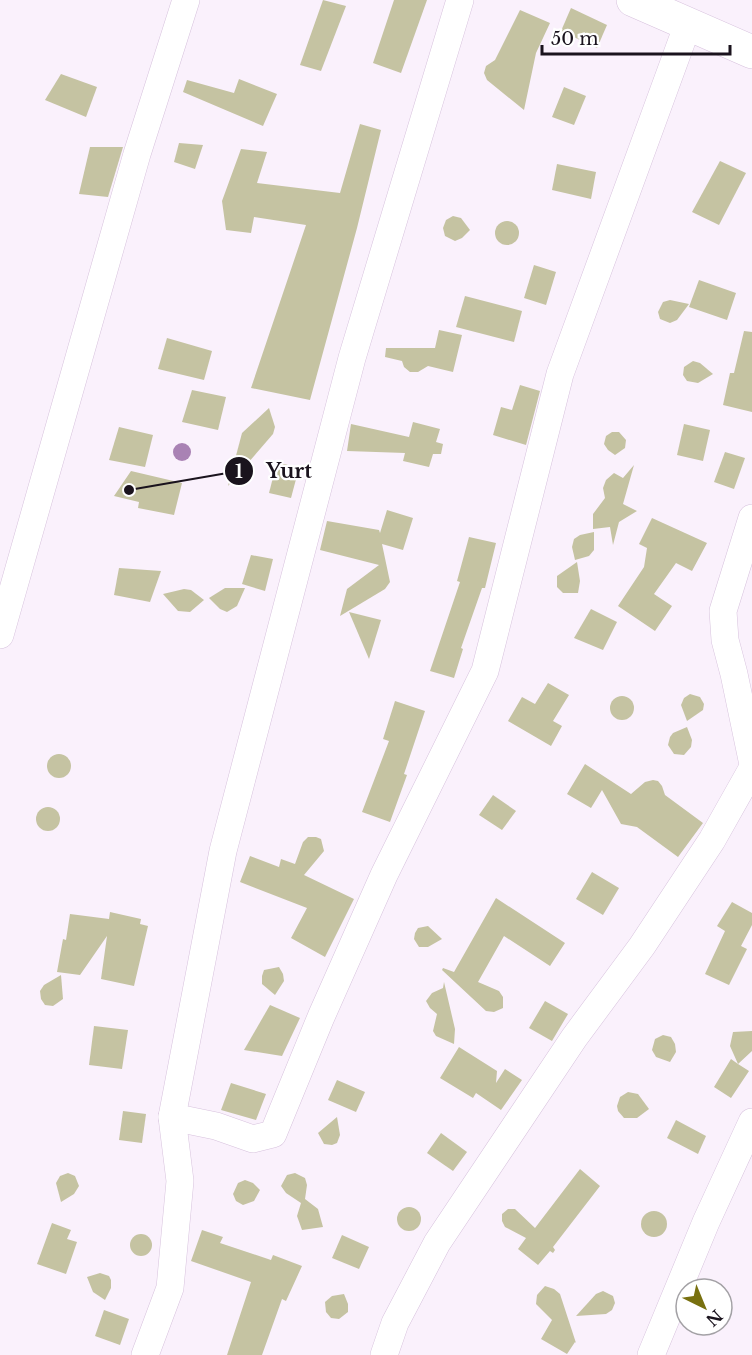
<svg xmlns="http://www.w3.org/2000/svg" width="752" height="1355" viewBox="0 0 752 1355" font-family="'Libre Baskerville',serif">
	<rect width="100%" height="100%" fill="#faf1fc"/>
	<g fill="#c5c3a2">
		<polygon points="323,0 346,6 321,71 300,65"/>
		<polygon points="394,0 427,0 401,73 373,63"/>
		<polygon points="571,8 607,25 597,48 561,31"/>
		<polygon points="520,10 550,23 536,53 524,110 487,80 484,73 486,66 495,60"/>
		<polygon points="61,74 97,87 86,117 45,100"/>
		<polygon points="239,79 277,94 263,126 183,92 187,80 234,93"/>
		<polygon points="564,87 586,96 574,125 552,117"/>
		<polygon points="360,124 381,130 357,228 310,400 251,388 306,225 254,217 251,233 226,230 222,201 241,149 267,152 257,183 340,193"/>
		<polygon points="179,143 203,145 195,169 174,162"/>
		<polygon points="90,147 123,147 108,197 79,194"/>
		<polygon points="720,161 746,173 719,225 692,212"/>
		<polygon points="557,164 596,172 591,199 552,190"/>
		<polygon points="453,216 461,218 470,230 462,238 455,241 445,236 443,228 446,220"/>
		<circle cx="507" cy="233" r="12"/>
		<polygon points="534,265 556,272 546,305 524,298"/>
		<polygon points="699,280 736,293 727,320 689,307"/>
		<polygon points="465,296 522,311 514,342 456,327"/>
		<polygon points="670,300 689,304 677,320 670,323 660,319 658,312 663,302"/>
		<polygon points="439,330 462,335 453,372 428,366 418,372 410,372 404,367 402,361 385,357 386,348 435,348"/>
		<polygon points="744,331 752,332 752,412 723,405 730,373 734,373"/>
		<polygon points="167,338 212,351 204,380 158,369"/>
		<polygon points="693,361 700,363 713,374 698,383 687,381 683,375 684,367"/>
		<polygon points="520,385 540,391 526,445 493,435 501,407 512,410"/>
		<polygon points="192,390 226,397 218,430 182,422"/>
		<polygon points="269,408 275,427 273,434 228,486 242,433"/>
		<polygon points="413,422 440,429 436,442 443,444 441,454 433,454 429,467 403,461 405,453 347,451 351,424 409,437"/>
		<polygon points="684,424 710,430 703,461 677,455"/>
		<polygon points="119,427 153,435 145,467 109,460"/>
		<polygon points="612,432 619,432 626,440 625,448 615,455 608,450 604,444 606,436"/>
		<polygon points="725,452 745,458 734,489 714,482"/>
		<polygon points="277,462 299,468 291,498 269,493"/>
		<polygon points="634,465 623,504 637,511 619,522 613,545 610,527 593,529 593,514 605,498 603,488 606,480 614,473 623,478"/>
		<polygon points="131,471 182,483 174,515 138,508 139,502 114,496"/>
		<polygon points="387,510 413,518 403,550 382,544 390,582 385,589 340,616 347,589 379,565 320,550 327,521 379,530 380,533"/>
		<polygon points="652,518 707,543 692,571 676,563 654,594 672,606 655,631 618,606 644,567 647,548 639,544"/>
		<polygon points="594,532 594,550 589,556 575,560 572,547 574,539 580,535"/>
		<polygon points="469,537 496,543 485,588 482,588 461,648 463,649 454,678 430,671 460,582 457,581"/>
		<polygon points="251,555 273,559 265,591 242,584"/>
		<polygon points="577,562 580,581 578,593 563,593 557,587 557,576"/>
		<polygon points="119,568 161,571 150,602 114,595"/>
		<polygon points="225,588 245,588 237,606 227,612 220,609 209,598"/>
		<polygon points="184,589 191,590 204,600 190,612 178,611 163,594"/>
		<polygon points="591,609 617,622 603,650 574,638"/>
		<polygon points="349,612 381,620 369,659"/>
		<polygon points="548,683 569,695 553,721 562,726 551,746 508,721 522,697 535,704"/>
		<polygon points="690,694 700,697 704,704 703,710 687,721 681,705 684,698"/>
		<circle cx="622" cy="708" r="12"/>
		<polygon points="395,701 425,711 404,774 407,775 390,822 362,812 389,741 383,739"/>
		<polygon points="687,727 692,740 691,747 684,755 674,754 668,745 670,737 673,733"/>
		<circle cx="59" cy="766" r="12"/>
		<polygon points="585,764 631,794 645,782 653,780 658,781 662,786 665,795 703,823 678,857 637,827 621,824 602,790 591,808 567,794"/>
		<polygon points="493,795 516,811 502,830 479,815"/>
		<circle cx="48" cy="819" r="12"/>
		<polygon points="308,837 316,837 321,839 324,851 304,875 354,899 325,957 291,938 307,908 240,882 250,856 279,867 281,859 295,864 303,842"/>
		<polygon points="592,872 619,888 603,915 576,899"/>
		<polygon points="496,898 565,943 550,966 504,936 478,982 499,991 503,997 503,1008 494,1012 486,1011 442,970 443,968 454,972"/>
		<polygon points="732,902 752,913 752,925 741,946 747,949 729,985 705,974 725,931 717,926"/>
		<polygon points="110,912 141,919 140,924 148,926 134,986 101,979 107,936 80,975 57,972 63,939 66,940 70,914 109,919"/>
		<polygon points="428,926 442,939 428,947 419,947 414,939 415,933 418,928"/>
		<polygon points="279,967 283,974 284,981 275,995 262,984 262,976 264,970"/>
		<polygon points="61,975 63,999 53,1006 45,1005 41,999 40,991 44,985"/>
		<polygon points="444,982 455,1029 454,1044 436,1036 433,1031 437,1014 430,1008 426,1001 432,993 443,988"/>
		<polygon points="545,1001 568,1014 552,1041 529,1028"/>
		<polygon points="270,1005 300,1018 282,1056 244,1050"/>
		<polygon points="94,1026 128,1030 122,1069 89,1065"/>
		<polygon points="752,1031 752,1051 738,1064 749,1071 731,1098 714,1087 731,1059 738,1064 730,1046 733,1032"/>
		<polygon points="663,1035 671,1037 675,1044 676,1052 670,1062 656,1057 652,1050 655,1039"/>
		<polygon points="459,1047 497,1071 496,1083 505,1069 522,1080 501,1110 476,1093 473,1098 440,1078"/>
		<polygon points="337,1080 365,1092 356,1112 328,1100"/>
		<polygon points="231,1083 266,1094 256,1120 221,1110"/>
		<polygon points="628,1092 638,1094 649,1109 637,1118 624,1118 618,1111 617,1106 620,1097"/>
		<polygon points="123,1111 146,1114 142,1143 119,1140"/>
		<polygon points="337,1117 340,1135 337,1143 332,1145 324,1144 318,1133"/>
		<polygon points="676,1120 706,1136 698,1154 667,1138"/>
		<polygon points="441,1133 467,1152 453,1171 427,1153"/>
		<polygon points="580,1169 600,1186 553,1247 555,1250 553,1253 550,1251 538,1265 518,1249 526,1238 505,1227 502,1221 502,1214 508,1209 515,1209 535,1228"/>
		<polygon points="68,1173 75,1176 79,1186 74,1194 61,1202 56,1183 60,1176"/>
		<polygon points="295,1173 305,1178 307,1185 305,1199 318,1209 323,1227 302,1230 297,1216 301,1203 286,1193 281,1186 287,1175"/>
		<polygon points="245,1180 253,1183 260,1190 254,1201 243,1205 236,1201 233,1194 238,1183"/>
		<circle cx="409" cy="1219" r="12"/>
		<circle cx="654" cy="1224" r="13"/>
		<polygon points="52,1223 71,1230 67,1239 77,1242 66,1274 37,1264"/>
		<polygon points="202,1230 223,1237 220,1243 271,1260 273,1255 302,1266 286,1301 282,1299 262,1355 227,1355 251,1282 191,1261"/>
		<circle cx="141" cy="1245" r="11"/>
		<polygon points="342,1235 369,1247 359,1269 332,1258"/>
		<polygon points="100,1273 109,1276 111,1280 111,1288 105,1300 93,1292 87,1277"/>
		<polygon points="545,1286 554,1289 560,1294 576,1343 575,1342 567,1354 541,1339 552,1320 536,1304 537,1295"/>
		<polygon points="603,1291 613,1296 615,1303 612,1310 606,1314 576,1316 596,1294"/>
		<polygon points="344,1294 348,1304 348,1312 339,1319 331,1318 326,1312 325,1302 332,1296"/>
		<polygon points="104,1310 129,1319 120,1345 95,1336"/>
	</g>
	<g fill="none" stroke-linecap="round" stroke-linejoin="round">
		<defs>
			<g id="minor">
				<polyline points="752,518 723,611 725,640 734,674 752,760"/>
				<polyline points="0,635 137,154 186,0"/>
				<polyline points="172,1117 216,1126 253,1139 273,1134 321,1017 384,875 485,671 560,374 688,24"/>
				<polyline points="145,1355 170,1288 180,1181 172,1117 223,851 352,358 460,0"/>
				<polyline points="384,1355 395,1323 437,1243 574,1038 642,946 712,840 752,769"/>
				<polyline points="651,1355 706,1222 752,1122"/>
			</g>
			<polyline id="secondary" points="633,0 752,52"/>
		</defs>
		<use href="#minor" stroke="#d7c2dd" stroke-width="28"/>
		<use href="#secondary" stroke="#d7c2dd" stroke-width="34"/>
		<use href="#minor" stroke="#fff" stroke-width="27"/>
		<use href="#secondary" stroke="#fff" stroke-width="33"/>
	</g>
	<circle fill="#a982b4" cx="182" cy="452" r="9"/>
	<path fill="none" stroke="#1a131d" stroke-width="2" d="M129 490L239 471"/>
	<g fill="#1a131d" stroke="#fff" stroke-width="2">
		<circle cx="129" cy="490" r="6"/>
		<circle cx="239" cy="471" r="15"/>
	</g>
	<g font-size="18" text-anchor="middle" font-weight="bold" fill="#fff">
		<text x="239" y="478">1</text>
	</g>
	<g font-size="20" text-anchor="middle" font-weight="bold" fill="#1a131d" stroke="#fff" stroke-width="4.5" stroke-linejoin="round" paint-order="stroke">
		<text x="289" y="478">Yurt</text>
	</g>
	<g transform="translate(704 1307) rotate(137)"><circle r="28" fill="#ffffff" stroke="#a3a1a5" stroke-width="1.5"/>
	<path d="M0-4.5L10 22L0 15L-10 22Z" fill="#78700f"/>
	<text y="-9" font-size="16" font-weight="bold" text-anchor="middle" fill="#1a131d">N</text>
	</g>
	<path d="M542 45v9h188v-9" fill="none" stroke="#1a131d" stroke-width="3"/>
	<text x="551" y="45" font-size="18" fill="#1a131d" stroke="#ffffff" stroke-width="4.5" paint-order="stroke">50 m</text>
</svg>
